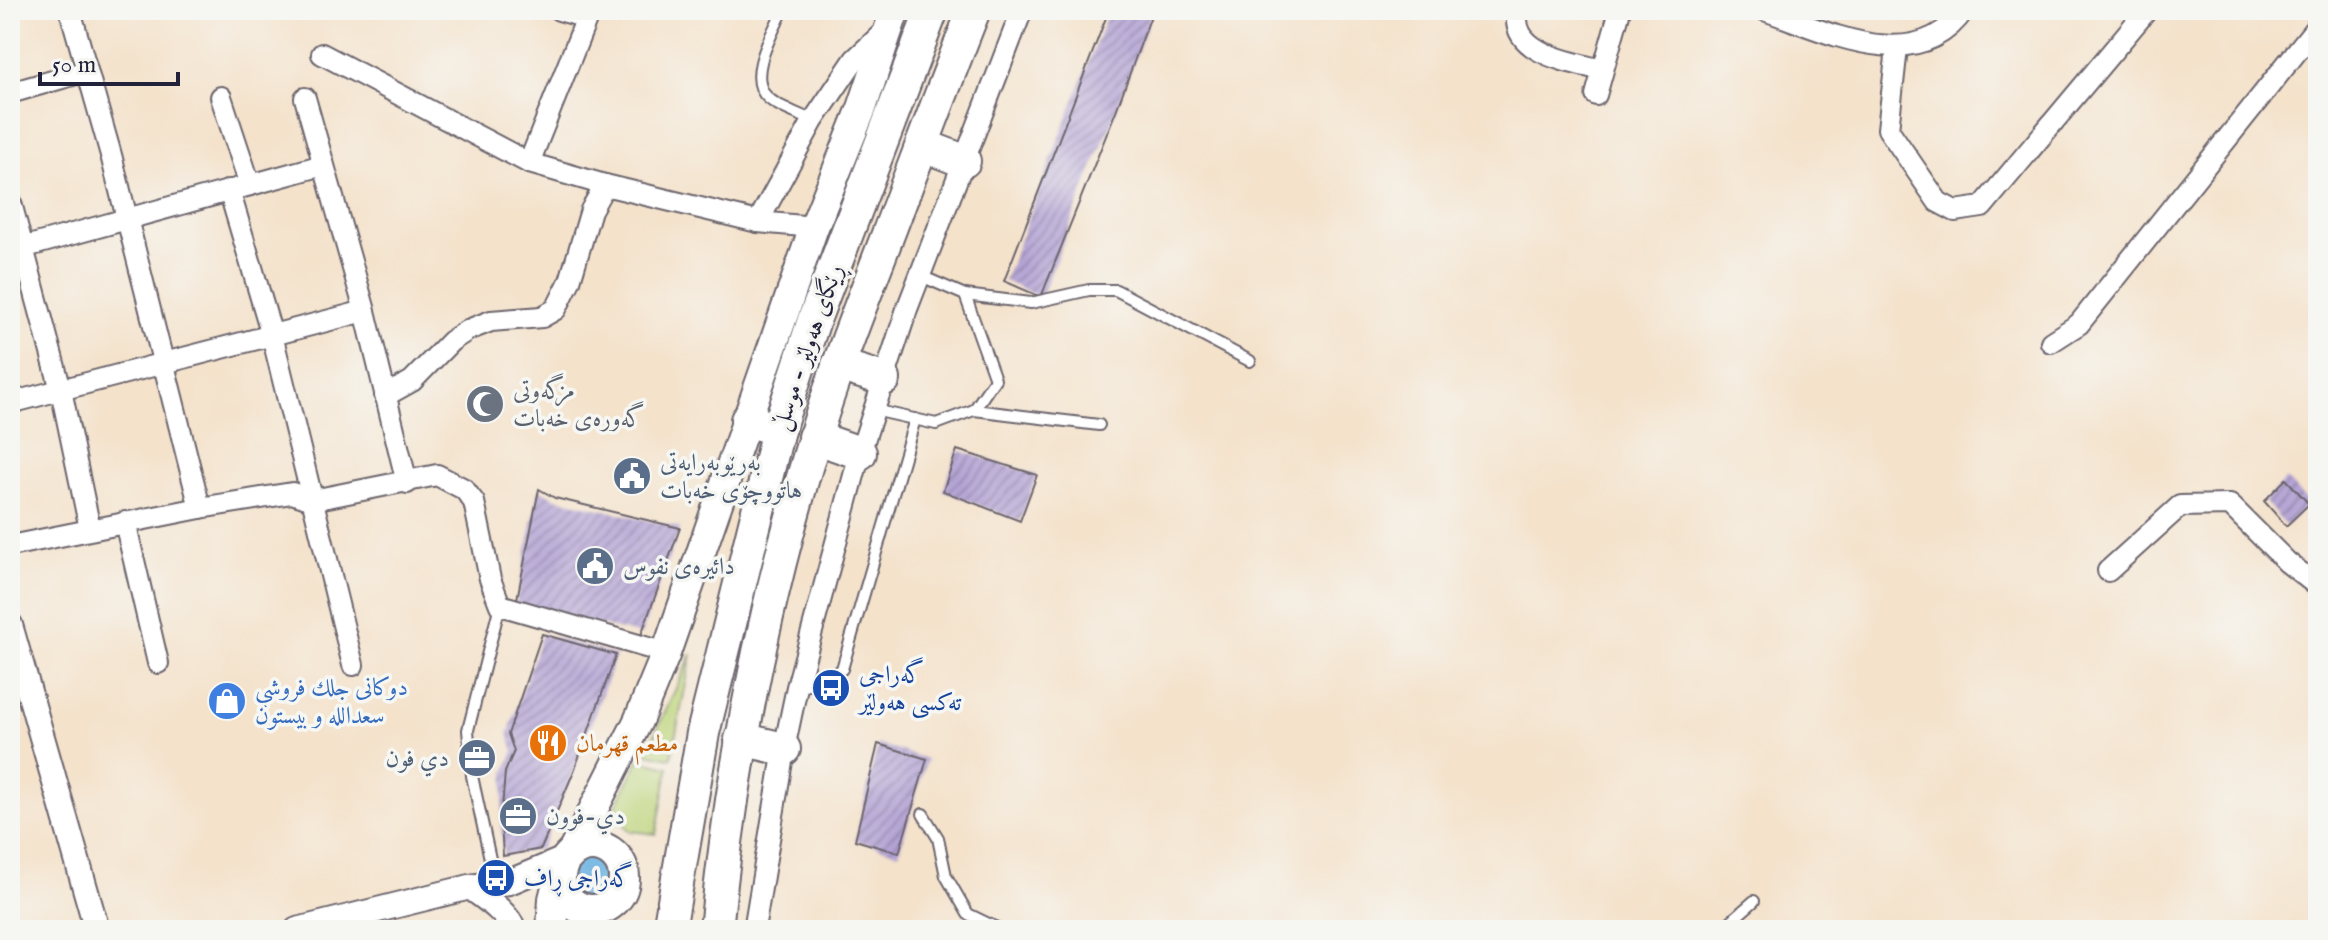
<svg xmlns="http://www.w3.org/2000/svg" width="2328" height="940" viewBox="0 0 2328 940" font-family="'IM FELL English',Amiri,serif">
	<defs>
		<pattern id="building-hatch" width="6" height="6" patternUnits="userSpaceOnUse" patternTransform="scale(2)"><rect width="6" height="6" fill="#b3a2d4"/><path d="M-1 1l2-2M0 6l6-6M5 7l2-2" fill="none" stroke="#9184ad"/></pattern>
	</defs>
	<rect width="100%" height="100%" fill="#f6f6f2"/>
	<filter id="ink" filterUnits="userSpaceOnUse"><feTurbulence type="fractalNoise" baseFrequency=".0125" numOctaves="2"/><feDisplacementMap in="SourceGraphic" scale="16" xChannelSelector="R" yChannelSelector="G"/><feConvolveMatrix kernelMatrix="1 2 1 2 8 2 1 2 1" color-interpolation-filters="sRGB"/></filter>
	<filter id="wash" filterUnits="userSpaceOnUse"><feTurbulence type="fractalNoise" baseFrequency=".006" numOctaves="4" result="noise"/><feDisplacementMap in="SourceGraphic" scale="32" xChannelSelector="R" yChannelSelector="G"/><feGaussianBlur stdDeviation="1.8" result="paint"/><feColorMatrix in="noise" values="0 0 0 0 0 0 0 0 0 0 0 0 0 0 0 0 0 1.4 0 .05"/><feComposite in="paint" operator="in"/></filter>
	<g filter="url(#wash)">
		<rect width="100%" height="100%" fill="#f4e2cb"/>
		<g fill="#bcd377" stroke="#6f7a59" stroke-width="2">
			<polygon points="692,654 671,758 646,753"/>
			<polygon points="639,760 669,767 656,834 630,831 623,824 609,820"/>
		</g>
		<path fill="#69b1e1" stroke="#466a8e" stroke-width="2" d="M 594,856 C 659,869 571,940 570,869 L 581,857 Z"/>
		<g id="blocks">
			<g fill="url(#building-hatch)">
				<polygon points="1109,10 1153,10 1116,111 1041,297 1004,281"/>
				<polygon points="957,450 1037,475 1020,521 943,491"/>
				<polygon points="2286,479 2309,504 2286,526 2264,501"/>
				<polygon points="539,489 555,498 680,528 641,635 516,604"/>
				<polygon points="542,634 616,655 574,771 541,849 503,856 501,822 505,772 514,751 508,734"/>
				<polygon points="878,744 927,759 899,853 855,840"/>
			</g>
		</g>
	</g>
	<g filter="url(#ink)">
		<use href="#blocks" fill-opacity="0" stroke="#6c656d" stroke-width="2"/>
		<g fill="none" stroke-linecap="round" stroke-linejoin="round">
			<defs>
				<g id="service">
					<path d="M 783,10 C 773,33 745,77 768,98 C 779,108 800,114 813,121"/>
					<polyline points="965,295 1031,303 1089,290 1116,290 1250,361"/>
					<polyline points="874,410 936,424 974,410 995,379 965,295 921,276"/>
					<polyline points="974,410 1099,425"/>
					<polyline points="797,687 824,682 842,669 915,419"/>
					<polyline points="923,814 938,838 946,876 968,914 1001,930"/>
					<polyline points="495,882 472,776 468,730 500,605"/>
					<polyline points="1721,930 1754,901"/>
				</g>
				<g id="minor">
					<polyline points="70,10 111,155 200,508"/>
					<polyline points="559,10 587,18"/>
					<path d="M 1518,10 C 1508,54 1572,62 1602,70"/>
					<path d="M 1764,10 C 1826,31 1916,79 1964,10"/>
					<polyline points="1897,48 1888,129 1938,202 1955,211 1982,207 2147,10"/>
					<polyline points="322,54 529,163 605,185 758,222 814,227"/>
					<polyline points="10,93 87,71"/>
					<polyline points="1596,95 1620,10"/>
					<polyline points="221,97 250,185"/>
					<polyline points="305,98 365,311 407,483"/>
					<polyline points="529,163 590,10"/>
					<polyline points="229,190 272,335 353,665"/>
					<polyline points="10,199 61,390 90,529"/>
					<polyline points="758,222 813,121 855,59 886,30"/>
					<polyline points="11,251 323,165"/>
					<polyline points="2051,342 2079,324 2318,25"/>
					<polyline points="385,396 412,381 451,341 468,330 491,321 542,317 556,309 570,281 591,210 605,185"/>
					<polyline points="10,403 365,311"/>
					<polyline points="125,522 158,663"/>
					<polyline points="10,546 200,508 292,493 313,500 437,475 464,489 474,502 490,579 500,605 666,653"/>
					<polyline points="2108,571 2180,506 2230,505 2287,562 2315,584 2318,581"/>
					<polyline points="754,930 784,749 797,687 860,453 907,309 1022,10"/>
				</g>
				<g id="tertiary">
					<polyline points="10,625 97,930"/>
					<path d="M 470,887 C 486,899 506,911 514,930"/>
					<polyline points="297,930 470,887 509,882 569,857"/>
				</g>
				<polyline id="secondary" points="571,854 638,721 666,653 814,227 862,108 895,10"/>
				<g id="primary">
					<circle cx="592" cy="878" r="32"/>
					<polyline points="552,930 554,899 560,875"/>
				</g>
				<g id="trunk">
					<polyline points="922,145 964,161"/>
					<polyline points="838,365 884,379"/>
					<polyline points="747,420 778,430"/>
					<polyline points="814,437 860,453"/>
					<polyline points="741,739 784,749"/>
					<polyline points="669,930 703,733 778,430 814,320 932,10"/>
					<path d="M 716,930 C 732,763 766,597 815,437 C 835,369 862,303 887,237 C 916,161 944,85 974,10"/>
				</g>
			</defs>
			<use href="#service" stroke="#6c656d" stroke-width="14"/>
			<use href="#minor" stroke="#6c656d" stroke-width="24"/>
			<use href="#tertiary" stroke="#6c656d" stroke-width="28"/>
			<use href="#secondary" stroke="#6c656d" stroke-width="32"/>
			<use href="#primary" stroke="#6c656d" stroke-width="34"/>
			<use href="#trunk" stroke="#6c656d" stroke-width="36"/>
			<use href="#service" stroke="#fff" stroke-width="10"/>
			<use href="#minor" stroke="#fff" stroke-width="20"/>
			<use href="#tertiary" stroke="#fff" stroke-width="24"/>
			<use href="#secondary" stroke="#fff" stroke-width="28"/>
			<use href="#primary" stroke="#fff" stroke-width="30"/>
			<use href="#trunk" stroke="#fff" stroke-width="32"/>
		</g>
	</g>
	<defs>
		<symbol id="mosque-disc" viewBox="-11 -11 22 22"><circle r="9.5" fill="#6b7280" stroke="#f6f6f2"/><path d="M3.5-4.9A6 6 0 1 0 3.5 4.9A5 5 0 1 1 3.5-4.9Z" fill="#fff"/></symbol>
		<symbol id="civic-disc" viewBox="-11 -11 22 22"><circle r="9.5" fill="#5c6f8a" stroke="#f6f6f2"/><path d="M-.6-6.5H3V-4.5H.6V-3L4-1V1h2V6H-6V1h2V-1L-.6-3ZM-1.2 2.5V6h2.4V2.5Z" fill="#fff"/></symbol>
		<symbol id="bus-disc" viewBox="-11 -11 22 22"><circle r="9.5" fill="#1a4fb4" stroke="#f6f6f2"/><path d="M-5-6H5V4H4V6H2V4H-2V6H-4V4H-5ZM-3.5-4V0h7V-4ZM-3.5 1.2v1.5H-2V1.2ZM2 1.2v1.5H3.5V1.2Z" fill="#fff"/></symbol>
		<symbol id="shop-disc" viewBox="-11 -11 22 22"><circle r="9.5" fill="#3f7fe0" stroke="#f6f6f2"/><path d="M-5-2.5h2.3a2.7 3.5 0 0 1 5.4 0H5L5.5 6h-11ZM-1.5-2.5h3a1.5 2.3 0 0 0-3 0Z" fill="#fff"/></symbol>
		<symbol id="restaurant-disc" viewBox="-11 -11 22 22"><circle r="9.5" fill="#e8710a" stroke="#f6f6f2"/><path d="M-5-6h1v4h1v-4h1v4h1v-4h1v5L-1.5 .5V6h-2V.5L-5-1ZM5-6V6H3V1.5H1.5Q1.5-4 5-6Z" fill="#fff"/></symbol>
		<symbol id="office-disc" viewBox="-11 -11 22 22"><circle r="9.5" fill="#5c6f8a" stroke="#f6f6f2"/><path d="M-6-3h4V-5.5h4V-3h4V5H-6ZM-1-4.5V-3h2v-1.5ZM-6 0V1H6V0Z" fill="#fff"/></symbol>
	</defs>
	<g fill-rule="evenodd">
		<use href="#mosque-disc" x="463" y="382" width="44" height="44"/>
		<use href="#civic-disc" x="610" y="454" width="44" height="44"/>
		<use href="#civic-disc" x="573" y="544" width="44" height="44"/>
		<use href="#bus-disc" x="809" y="666" width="44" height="44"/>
		<use href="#shop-disc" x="205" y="679" width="44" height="44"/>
		<use href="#restaurant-disc" x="526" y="721" width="44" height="44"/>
		<use href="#office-disc" x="455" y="736" width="44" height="44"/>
		<use href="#office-disc" x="496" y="794" width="44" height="44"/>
		<use href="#bus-disc" x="474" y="856" width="44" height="44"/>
	</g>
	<g text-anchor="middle" stroke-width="7" stroke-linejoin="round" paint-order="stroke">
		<g font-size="24" fill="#22223b" stroke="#f6f6f2">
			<text transform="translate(807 347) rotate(-71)" y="8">ڕێگای هەولێر - موسڵ</text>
		</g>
		<g font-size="24" fill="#5b616d" stroke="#f6f6f2" text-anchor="start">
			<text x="513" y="398">مزگەوتى<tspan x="513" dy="28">گەورەى خەبات</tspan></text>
		</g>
		<g font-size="24" fill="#4e5e75" stroke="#f6f6f2" text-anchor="start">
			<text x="660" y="470">به‌رێوبه‌رایه‌تی<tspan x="660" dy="28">هاتووچۆی خه‌بات</tspan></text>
			<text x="623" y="574">دائیرەی نفوس</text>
			<text x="449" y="766" text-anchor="end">دي فون</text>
			<text x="546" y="824">دي-فوون</text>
		</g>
		<g font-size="24" fill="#164399" stroke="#f6f6f2" text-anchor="start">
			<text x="859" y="682">گەراجی<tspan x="859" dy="28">تەکسی هەولێر</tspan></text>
			<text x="524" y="886">گەراجی ڕاف</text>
		</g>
		<g font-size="24" fill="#366cbe" stroke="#f6f6f2" text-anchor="start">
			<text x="255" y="695">دوكانى جلك فروشي<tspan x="255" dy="28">سعدالله و بيستون</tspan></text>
		</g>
		<g font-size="24" fill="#c56008" stroke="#f6f6f2" text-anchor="start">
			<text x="576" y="751">مطعم قهرمان</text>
		</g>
	</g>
	<rect width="2328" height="940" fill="none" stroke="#f6f6f2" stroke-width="40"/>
	<path d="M40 72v12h138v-12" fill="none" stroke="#22223b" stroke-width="4"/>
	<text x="52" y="72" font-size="24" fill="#22223b" stroke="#f6f6f2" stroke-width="6" paint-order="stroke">50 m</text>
</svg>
